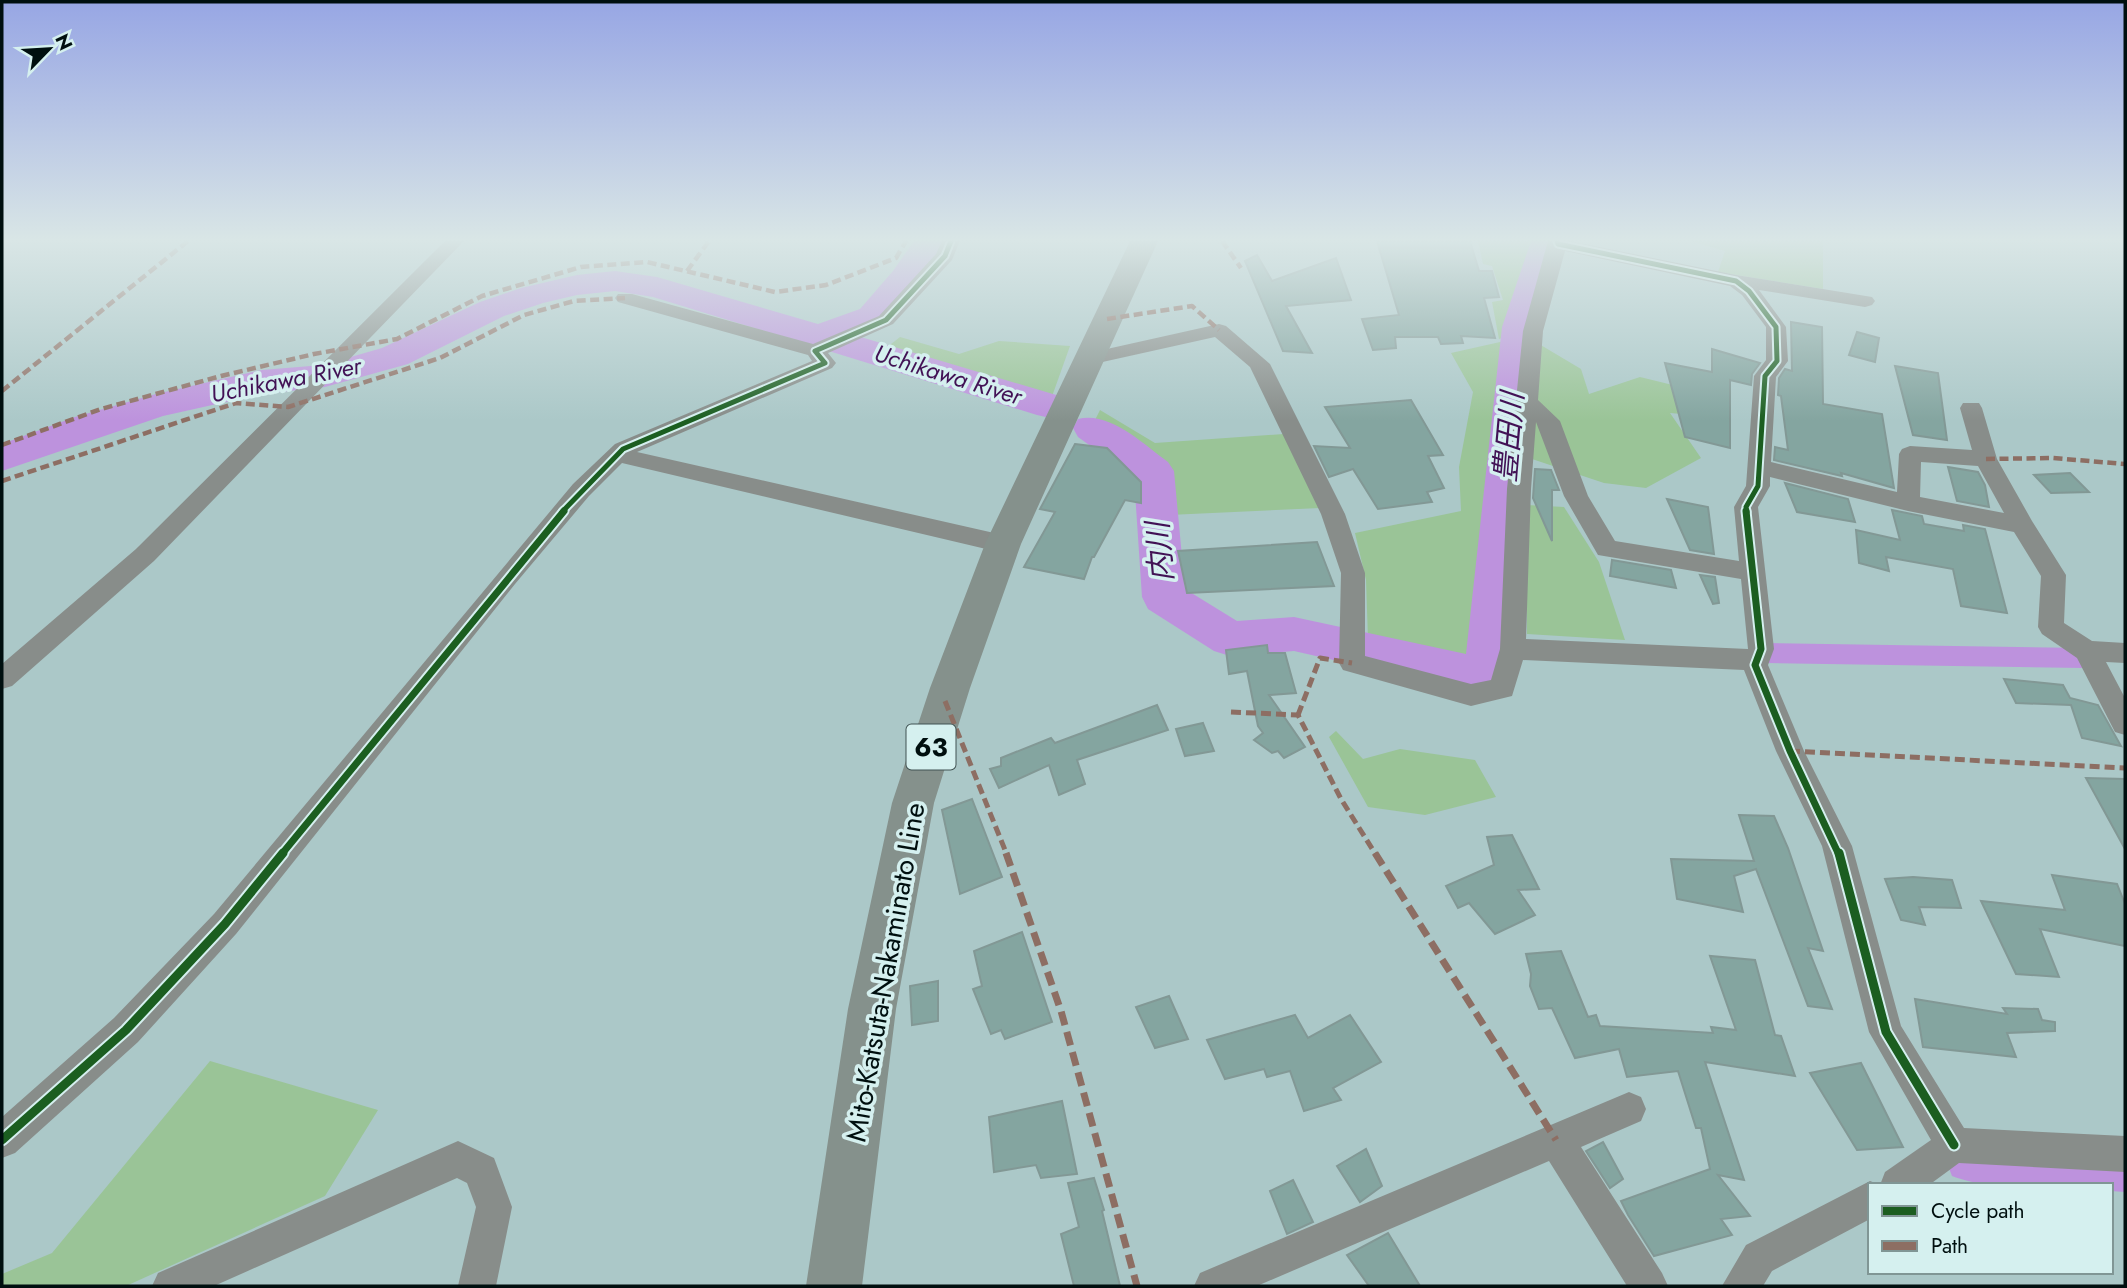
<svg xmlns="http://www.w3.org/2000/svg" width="2127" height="1288" viewBox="0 0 2127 1288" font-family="Jost,'Noto Sans JP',sans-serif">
	<rect width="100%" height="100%" fill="#abc8c8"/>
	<g fill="#9ac497">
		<polygon points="1478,241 1543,241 1510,336 1499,339 1492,302 1503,300 1492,266 1483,264"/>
		<polygon points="1691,241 1823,241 1823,289 1718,272 1725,251"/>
		<polygon points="900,337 959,354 999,341 1070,346 1050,402 886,348"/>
		<polygon points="1509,340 1507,393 1474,663 1368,639 1366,580 1355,533 1461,511 1459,467 1473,392 1451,353"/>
		<polygon points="1539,344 1581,369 1589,394 1640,377 1689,389 1705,416 1670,413 1701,458 1646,488 1604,483 1529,458"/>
		<polygon points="1100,410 1155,443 1284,434 1320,508 1169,515 1159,468 1094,422"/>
		<polygon points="1527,505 1564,507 1599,562 1625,640 1527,634"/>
		<polygon points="1336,731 1363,759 1400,749 1475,760 1496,797 1425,815 1368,807 1329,737"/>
		<polygon points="210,1061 378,1110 325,1196 126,1286 2,1286 2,1274 52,1253"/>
	</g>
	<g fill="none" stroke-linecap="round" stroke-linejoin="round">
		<g fill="#bd92dd" fill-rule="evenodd">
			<polygon points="1490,632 1517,636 1521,643 1517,650 1508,653 1481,649 1477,642 1481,635"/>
			<polygon points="1767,643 2083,648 2092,651 2096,658 2092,665 2083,668 1767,663 1758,660 1754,653 1758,646"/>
			<path d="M 1965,1145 L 2125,1156 L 2125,1192 L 2111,1191 L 2111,1185 C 2067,1185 1991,1192 1952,1176 L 1947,1163 L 1952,1150 Z"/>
		</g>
		<g fill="#bd92dd" fill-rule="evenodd">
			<polygon points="914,241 946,241 917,285 884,323 854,335 1063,397 1069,406 1063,415 1050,418 1037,415 653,297 615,291 577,295 543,303 504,316 408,364 325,387 262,394 163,416 2,471 2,444 75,417 156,394 262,370 323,365 382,348 480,302 521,288 577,275 615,271 657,277 818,324 860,309 893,271"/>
			<path d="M 1531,241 L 1563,241 L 1538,327 L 1510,677 L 1503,690 L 1487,695 L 1294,651 L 1230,656 L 1214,651 L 1148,609 L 1142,597 L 1134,477 L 1078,437 L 1073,428 L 1078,419 C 1110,411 1143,444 1168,462 L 1174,471 L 1185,589 L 1237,621 L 1294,617 L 1466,654 L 1502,327 Z"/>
		</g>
	</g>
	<g fill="#84a5a0" stroke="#829895" stroke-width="2">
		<polygon points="1377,241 1470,241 1479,271 1492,271 1499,297 1484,298 1495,338 1461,336 1463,343 1441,344 1438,337 1395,337 1396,348 1373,350 1362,319 1399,315"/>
		<polygon points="1257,255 1272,281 1336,258 1351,300 1286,306 1312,353 1283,351 1245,261"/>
		<polygon points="1791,322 1822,327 1823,404 1882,414 1894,488 1841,473 1842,476 1774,460 1775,447 1788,450 1781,396 1778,395 1779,378 1785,369 1792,371"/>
		<polygon points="1857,332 1879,338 1875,362 1849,355"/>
		<polygon points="1712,349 1760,363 1752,374 1751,385 1730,380 1730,448 1685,437 1665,363 1712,372"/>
		<polygon points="1895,366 1938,373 1947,440 1913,435"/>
		<polygon points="1411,400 1443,455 1428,456 1444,488 1427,492 1432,502 1378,509 1353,469 1329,477 1314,446 1350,448 1325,407"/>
		<polygon points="1075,444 1107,448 1141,482 1141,503 1125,500 1094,557 1092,557 1084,579 1024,567 1055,512 1040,509"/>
		<polygon points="1948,467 1978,472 1985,485 1989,507 1957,501"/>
		<polygon points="1535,469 1551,470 1559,490 1552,490 1552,541 1533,498"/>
		<polygon points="2070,473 2089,492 2051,493 2034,475"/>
		<polygon points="1785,483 1848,499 1855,522 1797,512"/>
		<polygon points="1667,499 1708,507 1714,554 1690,550"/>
		<polygon points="1892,510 1922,516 1924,524 1964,531 1963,525 1985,529 2007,613 1961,606 1953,569 1886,557 1889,571 1859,563 1856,530 1900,540"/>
		<polygon points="1317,542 1334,586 1187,593 1178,551"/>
		<polygon points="1612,560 1671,570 1676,588 1610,576"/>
		<polygon points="1700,575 1715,577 1719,603 1713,604"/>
		<polygon points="1267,645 1268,653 1285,653 1296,693 1269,695 1305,747 1284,758 1278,751 1272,753 1254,740 1263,733 1258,726 1247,671 1229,674 1226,650"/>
		<polygon points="2004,679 2063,685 2070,698 2098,705 2121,746 2082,738 2071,705 2016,703"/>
		<polygon points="1157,705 1168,730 1077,760 1085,784 1059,795 1049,765 999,788 990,769 1001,766 1001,758 1051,738 1055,743"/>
		<polygon points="1203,723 1214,751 1185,756 1176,729"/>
		<polygon points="2086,778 2125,779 2125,849"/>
		<polygon points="972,799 1002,877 960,894 942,810"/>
		<polygon points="1739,815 1774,816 1788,848 1823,951 1808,948 1832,1009 1808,1006 1756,869 1734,876 1743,912 1677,899 1671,859 1754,861"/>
		<polygon points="1512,835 1539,889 1518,890 1535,915 1495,934 1469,903 1458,908 1446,886 1494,865 1487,837"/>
		<polygon points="2052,875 2117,884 2125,904 2125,946 2040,929 2059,977 2016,974 1981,901 2065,910"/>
		<polygon points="1913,877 1952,880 1961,908 1919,907 1925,925 1901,920 1885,879"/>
		<polygon points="1022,932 1052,1022 1005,1039 1001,1030 991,1034 973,989 982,986 974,951"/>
		<polygon points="1561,951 1588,1017 1596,1015 1600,1026 1713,1033 1711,1027 1736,1030 1710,956 1755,960 1775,1035 1781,1036 1795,1076 1705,1062 1744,1180 1718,1175 1750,1216 1721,1219 1732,1235 1654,1256 1628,1215 1621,1201 1710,1169 1701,1128 1696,1128 1678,1071 1627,1077 1619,1049 1575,1058 1552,1008 1539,1009 1530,986 1531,974 1526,954"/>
		<polygon points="938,981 938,1021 912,1025 910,986"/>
		<polygon points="1169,996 1188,1039 1155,1048 1136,1007"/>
		<polygon points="1915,999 2007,1014 2003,1008 2038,1009 2042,1020 2055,1022 2055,1031 2007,1033 2016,1057 1923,1047"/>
		<polygon points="1295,1015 1308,1038 1350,1015 1381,1062 1333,1088 1341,1100 1304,1111 1290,1071 1267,1077 1264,1069 1225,1079 1207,1040"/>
		<polygon points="1861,1063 1903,1147 1857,1150 1810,1073"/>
		<polygon points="1062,1101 1077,1174 1041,1178 1036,1165 994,1172 989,1117"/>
		<polygon points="1603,1142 1623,1179 1610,1188 1586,1151"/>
		<polygon points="1366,1149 1382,1186 1360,1202 1337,1166"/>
		<polygon points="1094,1178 1104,1210 1102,1211 1120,1286 1074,1286 1061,1234 1079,1227 1068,1183"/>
		<polygon points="1293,1180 1313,1222 1287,1234 1270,1191"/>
		<polygon points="1388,1233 1420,1286 1369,1286 1347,1255"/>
	</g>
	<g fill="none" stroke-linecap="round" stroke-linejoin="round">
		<g fill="#888d8a" fill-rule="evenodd">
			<polygon points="445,241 464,241 154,561 12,686 2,689 2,664 136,549"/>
			<polygon points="942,241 960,241 952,260 893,324 828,353 836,363 832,368 637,452 1003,535 1012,538 1015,544 1012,550 1003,553 622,463 589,496 515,584 236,934 138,1042 15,1153 2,1158 2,1117 114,1018 214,914 573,484 615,444 812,361 808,355 618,302 615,298 618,294 632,294 813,344 879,316 936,254"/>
			<path d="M 1548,241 L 1570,241 L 1736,275 L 1872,297 L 1875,301 L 1872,305 L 1865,307 L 1759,290 L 1786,327 L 1788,361 L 1776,377 L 1771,462 L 1897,492 L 1899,454 L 1902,449 L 1910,446 L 1972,450 L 1960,408 L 1963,403 L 1979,403 L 1982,408 L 1997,459 L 2032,521 L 2066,575 L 2064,623 L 2092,641 L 2125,643 L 2125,663 L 2106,662 L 2125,698 L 2125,735 L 2115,732 L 2077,658 L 2042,634 L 2038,627 L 2041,576 L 2014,532 L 1908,511 L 1770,477 L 1770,486 L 1758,507 L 1774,649 L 1768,665 L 1804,751 L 1852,846 L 1901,1026 L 1964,1128 L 2125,1136 L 2125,1172 L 1959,1163 L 1929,1185 L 1880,1185 L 1885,1172 L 1931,1140 L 1869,1032 L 1822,846 L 1776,751 L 1744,670 L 1523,660 L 1512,696 L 1471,706 L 1343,670 L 1339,663 L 1341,573 L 1321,514 L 1250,367 L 1215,337 L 1089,365 L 1082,364 L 1079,359 L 1082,354 L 1089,353 L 1219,324 L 1226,326 L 1270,364 L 1345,514 L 1365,573 L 1365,656 L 1471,684 L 1491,680 L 1500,649 L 1507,489 L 1523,331 ZM 1565,251 L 1730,286 L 1742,295 L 1766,327 L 1766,360 L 1754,376 L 1746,486 L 1734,507 L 1739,561 L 1615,541 L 1588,496 L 1560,421 L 1538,400 L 1543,331 ZM 1536,422 L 1564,496 L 1598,555 L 1741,579 L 1748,649 L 1526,639 L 1531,489 ZM 1921,462 L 1978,466 L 2004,513 L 1920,497 Z"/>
			<polygon points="1629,1092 1641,1097 1646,1109 1641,1121 1581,1147 1662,1273 1668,1286 1627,1286 1549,1161 1257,1286 1194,1286 1200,1273"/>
			<polygon points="458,1141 494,1158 512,1207 496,1286 458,1286 476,1207 467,1183 457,1178 214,1286 152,1286 158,1273"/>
			<polygon points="1870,1181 1880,1185 1870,1185 1870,1219 1772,1271 1763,1286 1722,1286 1746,1245"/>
		</g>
		<polygon fill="#85918c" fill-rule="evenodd" points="1130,241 1158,241 1021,544 970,688 934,803 896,1009 862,1286 806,1286 848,1009 892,803 930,688 985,544"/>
		<g stroke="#8d6e63" stroke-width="4.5" stroke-dasharray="9 4.5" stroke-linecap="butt">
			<polyline points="1222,241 1241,268"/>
			<polyline points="687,271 709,241"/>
			<polyline points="1107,319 1192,306 1219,330"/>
			<polyline points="2,391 188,241"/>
			<polyline points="2,445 101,409 221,376 314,354 397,339 482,296 581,267 647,262 775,292 826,285 896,258 906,241"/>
			<polyline points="1986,459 2053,458 2125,464"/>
			<polyline points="2,481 236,403 288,407 440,358 524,315 574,301 625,298"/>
		</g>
		<g stroke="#8d6e63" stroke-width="5" stroke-dasharray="10 5" stroke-linecap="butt">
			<polyline points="945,701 1007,855"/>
			<polyline points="1231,712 1298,715 1341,799 1376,855"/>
			<polyline points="1298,715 1320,658 1352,663"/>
			<polyline points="1790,751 2125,768"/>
		</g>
		<g stroke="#8d6e63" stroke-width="7" stroke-dasharray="14 7" stroke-linecap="butt">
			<polyline points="1006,853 1061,1011 1137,1286"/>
			<polyline points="1375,853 1556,1140"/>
		</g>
		<defs>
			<g id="cycleway-far2">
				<polyline points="1557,241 1558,244 1736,281 1749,291 1776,327 1777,361 1765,376 1758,486 1746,507 1747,512"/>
				<polyline points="562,512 623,449 825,363 815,351 886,320 945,256 951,241"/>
			</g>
			<g id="cycleway-far1">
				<polyline points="1746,511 1761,649 1755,665 1790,751 1839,855"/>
				<polyline points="281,855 564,511"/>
			</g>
			<g id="cycleway">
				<polyline points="1839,853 1886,1032 1954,1145"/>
				<polyline points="2,1140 126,1030 225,924 283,853"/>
			</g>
		</defs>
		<use href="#cycleway-far2" stroke="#d5f0ef" stroke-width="9"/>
		<use href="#cycleway-far1" stroke="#d5f0ef" stroke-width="11"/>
		<use href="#cycleway" stroke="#d5f0ef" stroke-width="13"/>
		<use href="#cycleway-far2" stroke="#1b5e20" stroke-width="5"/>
		<use href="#cycleway-far1" stroke="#1b5e20" stroke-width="7"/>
		<use href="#cycleway" stroke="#1b5e20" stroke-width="9"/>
	</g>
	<linearGradient id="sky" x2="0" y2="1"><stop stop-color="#97a6e4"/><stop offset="0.57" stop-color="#d9e6e6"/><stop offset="1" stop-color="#d9e6e6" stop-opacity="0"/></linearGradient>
	<rect width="2127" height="421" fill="url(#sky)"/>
	<g text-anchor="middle" stroke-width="7" stroke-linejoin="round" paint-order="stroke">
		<g font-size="24" font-style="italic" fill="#421255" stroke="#d5f0ef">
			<text transform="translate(948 375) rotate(17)" y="8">Uchikawa River</text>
			<text transform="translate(286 380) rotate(-11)" y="8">Uchikawa River</text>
		</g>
		<rect fill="#d5f0ef" stroke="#405252" stroke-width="2" x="906.5" y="724.5" width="49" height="45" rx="5"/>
		<g font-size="26" font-weight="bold" fill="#000f0f">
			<text x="931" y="756">63</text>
		</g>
		<g font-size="28" fill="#000f0f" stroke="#d5f0ef">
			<text transform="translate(885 972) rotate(-80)" y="10">Mito-Katsuta-Nakaminato Line</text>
		</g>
		<g font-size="30" font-style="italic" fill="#421255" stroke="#d5f0ef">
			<text transform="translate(1509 437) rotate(-85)" y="10">豊田川</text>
			<text transform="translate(1160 552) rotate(-95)" y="10">内川</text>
		</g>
	</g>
	<rect width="2127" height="1288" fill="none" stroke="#000f0f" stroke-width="7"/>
	<rect x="1868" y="1183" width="245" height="91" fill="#d5f0ef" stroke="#809695" stroke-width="2"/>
	<rect x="1882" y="1206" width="35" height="10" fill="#1b5e20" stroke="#809695" stroke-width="2"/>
	<text x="1931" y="1218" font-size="21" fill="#000f0f">Cycle path</text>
	<rect x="1882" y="1241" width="35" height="10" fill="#8d6e63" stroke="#809695" stroke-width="2"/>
	<text x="1931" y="1253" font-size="21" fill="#000f0f">Path</text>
	<g transform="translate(49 49) rotate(65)" stroke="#d5f0ef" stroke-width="5" paint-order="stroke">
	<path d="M0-5L12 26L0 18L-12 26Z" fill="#000f0f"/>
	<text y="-10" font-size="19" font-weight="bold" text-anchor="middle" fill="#000f0f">N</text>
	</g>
</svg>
